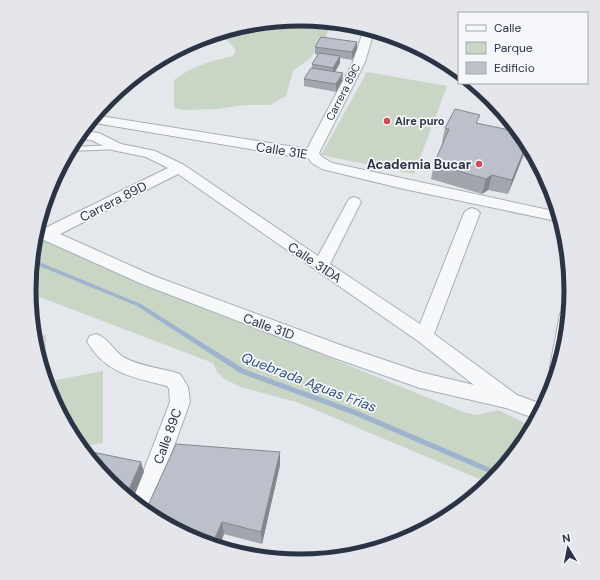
<svg xmlns="http://www.w3.org/2000/svg" width="600" height="580" viewBox="0 0 600 580" font-family="'DM Sans',sans-serif">
	<rect width="100%" height="100%" fill="#e4e7ec"/>
	<g fill="#c9d6c5">
		<path d="M 300,19 L 329,22 L 328,31 L 326,37 L 310,58 L 293,71 L 286,96 L 270,105 L 245,105 L 218,109 L 184,110 L 174,108 L 174,80 C 192,66 211,61 233,56 L 236,50 L 225,38 L 225,31 L 247,24 Z"/>
		<polygon points="367,72 447,86 414,174 321,155"/>
		<polygon points="34,237 463,412 477,415 498,410 533,427 525,441 488,485 484,481 299,403 241,387 224,379 217,372 213,363 29,293"/>
		<polygon points="46,335 45,380 34,337"/>
		<polygon points="103,371 103,443 80,447 75,440 56,405 56,380"/>
	</g>
	<g fill="none" stroke-linecap="round" stroke-linejoin="round">
		<polygon fill="#9fb4cc" fill-rule="evenodd" points="32,259 141,304 244,369 358,411 500,472 496,476 354,415 240,373 137,306 32,263"/>
		<defs>
			<g id="lane">
				<path d="M 188,44 L 189,45 L 181,55 L 145,71 L 141,71 C 152,63 164,60 175,53 C 180,51 183,47 188,44 Z"/>
				<polygon points="117,145 121,147 120,149 68,151 71,147"/>
			</g>
			<g id="street">
				<polygon points="364,28 374,31 365,62 319,153 322,157 332,163 558,212 561,222 404,189 322,169 312,163 308,158 303,158 89,122 94,115 307,149 353,62"/>
				<path d="M 81,131 L 99,133 L 121,144 L 155,151 L 184,165 L 318,256 L 349,199 L 354,197 L 359,199 L 361,202 L 330,264 L 420,324 L 464,213 L 467,210 L 472,208 L 477,210 L 480,213 L 434,334 L 517,395 L 544,405 L 537,419 L 506,408 L 420,388 L 329,356 L 142,284 L 35,236 L 38,226 L 45,228 L 168,168 L 146,157 L 112,150 L 91,140 L 76,138 ZM 178,174 L 418,341 L 474,385 L 420,372 L 343,346 L 154,276 L 60,234 Z"/>
				<polygon points="569,307 566,343 556,374 552,372 550,367 560,314 563,309"/>
				<path d="M 96,334 C 109,338 114,352 125,358 C 142,367 162,368 180,374 L 188,387 L 190,402 L 149,515 L 132,501 L 170,402 L 169,389 L 167,386 C 135,378 104,373 87,341 L 90,336 Z"/>
			</g>
		</defs>
		<use href="#lane" stroke="#a9aeb7" stroke-width="2"/>
		<use href="#street" stroke="#a9aeb7" stroke-width="2"/>
		<use href="#lane" fill="#f7f8fa" fill-rule="evenodd"/>
		<use href="#street" fill="#f7f8fa" fill-rule="evenodd"/>
	</g>
	<g fill="#a1a5ae">
		<polygon points="313,20 321,22 321,26 314,26"/>
		<polygon points="315,47 357,49 352,60 340,58 340,63 335,72 342,81 336,92 304,86 304,79 312,68 312,64 318,55 315,54"/>
		<polygon points="478,123 525,140 528,144 508,194 488,190 482,194 431,179 434,164 443,142 442,142 445,128"/>
		<polygon points="280,452 280,465 262,544 224,534 219,547 196,540"/>
	</g>
	<g fill="#83868d">
		<polygon points="357,42 357,49 352,60 352,52"/>
		<polygon points="340,56 340,63 333,75 333,68"/>
		<polygon points="343,73 342,81 336,92 336,84"/>
		<polygon points="527,143 528,144 508,194 512,180"/>
		<polygon points="492,175 488,190 482,194 486,179"/>
		<polygon points="280,452 280,465 262,544 261,532"/>
		<polygon points="141,462 144,472 132,501 126,496"/>
		<polygon points="222,522 224,534 219,547 212,545"/>
	</g>
	<g fill="#bbc0ca" stroke="#83868d">
		<polygon points="313,20 321,21 321,22 314,23"/>
		<polygon points="321,37 357,42 352,52 315,47"/>
		<polygon points="319,53 340,56 333,68 312,64"/>
		<polygon points="311,68 343,73 336,84 304,79"/>
		<polygon points="455,109 480,115 476,123 519,132 525,140 527,143 512,180 492,175 486,179 434,164 449,129 445,128"/>
		<polygon points="176,444 280,452 261,532 222,522 212,545 196,540 149,515 145,512"/>
		<polygon points="92,452 141,462 126,496 108,481 89,458"/>
	</g>
	<g fill="#d1495b" stroke="#f4f6f9" stroke-width="1.5">
		<circle cx="387" cy="121" r="4"/>
		<circle cx="479" cy="164" r="4"/>
	</g>
	<g text-anchor="middle" stroke-width="3.5" stroke-linejoin="round" paint-order="stroke">
		<g font-size="11" fill="#2b3445" stroke="#f4f6f9">
			<text transform="translate(343 92) rotate(-63)" y="4">Carrera 89C</text>
		</g>
		<g font-size="11" font-weight="bold" fill="#2b3445" stroke="#f4f6f9" text-anchor="start">
			<text x="395" y="125">Aire puro</text>
		</g>
		<g font-size="13" fill="#2b3445" stroke="#f4f6f9">
			<text transform="translate(282 150) rotate(9)" y="5">Calle 31E</text>
			<text transform="translate(113 201) rotate(-27)" y="5">Carrera 89D</text>
			<text transform="translate(315 262) rotate(34)" y="5">Calle 31DA</text>
			<text transform="translate(269 326) rotate(20)" y="5">Calle 31D</text>
			<text transform="translate(167 436) rotate(-70)" y="5">Calle 89C</text>
		</g>
		<g font-size="13" font-weight="bold" fill="#2b3445" stroke="#f4f6f9" text-anchor="end">
			<text x="471" y="169">Academia Bucar</text>
		</g>
		<g font-size="14" font-style="italic" fill="#34527a" stroke="#f4f6f9">
			<text transform="translate(309 382) rotate(21)" y="5">Quebrada Aguas Frías</text>
		</g>
	</g>
	<path d="M0 0H600V580H0ZM36 290a264 264 0 1 1 528 0a264 264 0 1 1-528 0Z" fill="#e4e6eb" fill-rule="evenodd"/>
	<path fill="none" stroke="#2b3445" stroke-width="5" d="M36 290a264 264 0 1 1 528 0a264 264 0 1 1-528 0Z"/>
	<rect x="458" y="12" width="130" height="72" fill="#f4f6f9" stroke="#a4a8b1"/>
	<rect x="466" y="25" width="20" height="6" fill="#f7f8fa" stroke="#a4a8b1"/>
	<text x="494" y="32" font-size="12" fill="#2b3445">Calle</text>
	<rect x="466" y="42" width="20" height="12" fill="#c9d6c5" stroke="#a4a8b1"/>
	<text x="494" y="52" font-size="12" fill="#2b3445">Parque</text>
	<rect x="466" y="62" width="20" height="12" fill="#bbc0ca" stroke="#a4a8b1"/>
	<text x="494" y="72" font-size="12" fill="#2b3445">Edificio</text>
	<g transform="translate(568 548) rotate(350)" stroke="#f4f6f9" stroke-width="3" paint-order="stroke">
	<path d="M0-3L7 15L0 10L-7 15Z" fill="#2b3445"/>
	<text y="-6" font-size="11" font-weight="bold" text-anchor="middle" fill="#2b3445">N</text>
	</g>
</svg>
